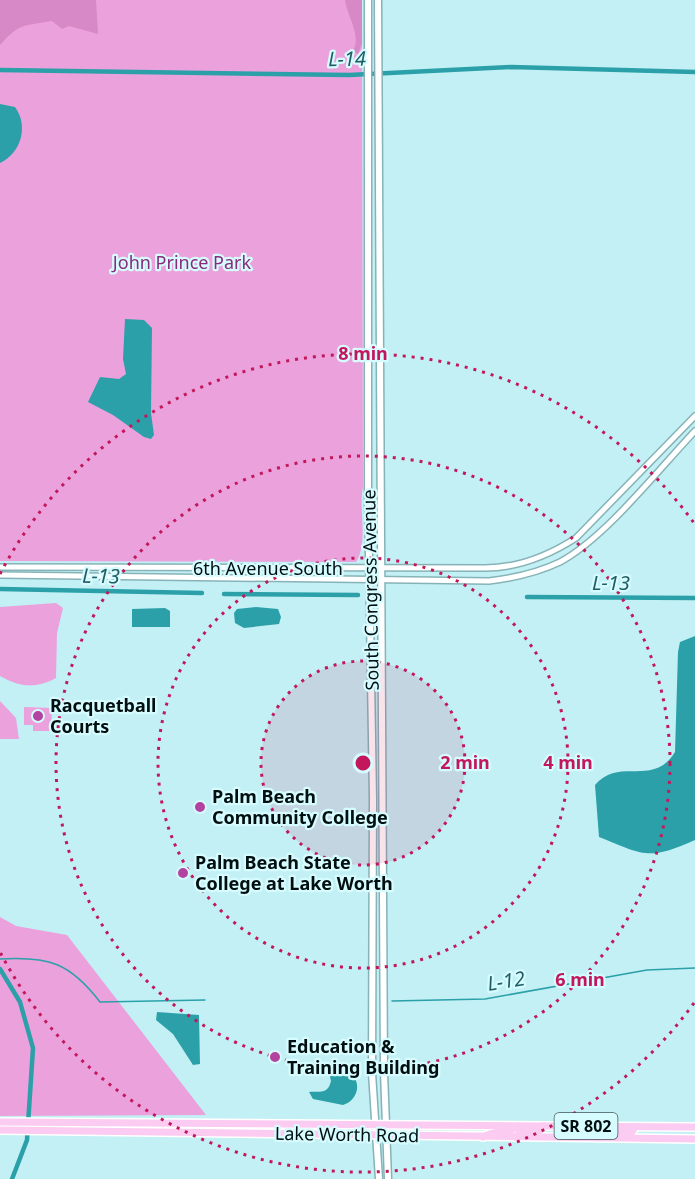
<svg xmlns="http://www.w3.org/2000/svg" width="695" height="1179" viewBox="0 0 695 1179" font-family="'Noto Sans',sans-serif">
	<rect width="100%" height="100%" fill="#c2f0f4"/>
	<g fill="#eba1db">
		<path d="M 0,0 L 362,0 L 363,487 C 358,510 369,542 356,562 L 0,561 Z"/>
		<path d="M 56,603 L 63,608 L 57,633 L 56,678 C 36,689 19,687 0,676 L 0,607 Z"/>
		<polygon points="0,701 16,718 19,739 0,739"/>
		<polygon points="24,707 52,708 51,731 33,731 33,725 24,725"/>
		<polygon points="0,917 16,926 67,935 206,1115 0,1116"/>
	</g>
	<g fill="#d788c6">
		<path d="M 0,0 L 96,0 L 98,34 L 69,26 L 62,29 L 52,21 C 25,26 20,22 0,45 Z"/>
		<path d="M 345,0 L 362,0 L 362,43 L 358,54 L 353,51 C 362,36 347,16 345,0 Z"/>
	</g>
	<g fill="#2ba0a9">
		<path d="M 0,104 L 15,107 C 29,126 21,153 0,163 Z"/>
		<polygon points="125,319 144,320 152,328 151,413 154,435 151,439 144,437 113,415 88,402 100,377 119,379 126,374 123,359"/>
		<polygon points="256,607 278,609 281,617 279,624 244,628 235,623 234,613 237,609"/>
		<polygon points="165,608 170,611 170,627 132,627 132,609"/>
		<path d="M 695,636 L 695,840 C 648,861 644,855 599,837 L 595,785 C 620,756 653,788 675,752 L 678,652 L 680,642 Z"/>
		<polygon points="157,1012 199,1015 200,1064 193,1065 173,1034 156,1020"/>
		<path d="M 337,1065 C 341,1069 346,1070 350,1073 C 363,1083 357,1101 343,1105 L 313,1099 L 309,1092 C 319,1091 328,1095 331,1081 L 329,1073 Z"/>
	</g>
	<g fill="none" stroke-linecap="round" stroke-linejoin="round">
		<g stroke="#2ba0a9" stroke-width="1.5">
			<path d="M 0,959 C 49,956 70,963 100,1002 L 205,1000"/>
			<polyline points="392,1001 485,999 647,970 695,968"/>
		</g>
		<g stroke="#2ba0a9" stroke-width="4.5">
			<polyline points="0,70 349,75 511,67 695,72"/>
			<polyline points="0,589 202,593"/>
			<polyline points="224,594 358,595"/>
			<polyline points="527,597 695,598"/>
			<polyline points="0,969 20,1002 33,1048 27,1140 12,1179"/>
		</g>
		<defs>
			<g id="tertiary">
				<path d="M 0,567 L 485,568 C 518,568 548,556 576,538 L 695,416"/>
				<path d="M 0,575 L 489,581 C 514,578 537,573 560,562 C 605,538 658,470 695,431"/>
			</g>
			<g id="secondary">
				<polyline points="368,0 368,495 373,799 372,1073 379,1179"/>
				<polyline points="378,0 384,1072 388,1179"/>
			</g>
			<g id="primary">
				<polyline points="0,1122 695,1127"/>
				<polyline points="0,1130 695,1139"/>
				<path d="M 483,1137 C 495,1129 507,1135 519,1126"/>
				<polyline points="515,1137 523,1131 539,1131 543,1126"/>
				<polyline points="600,1138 607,1132 632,1132 635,1127"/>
			</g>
		</defs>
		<use href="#tertiary" stroke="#86b3b7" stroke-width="8"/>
		<use href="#secondary" stroke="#86b3b7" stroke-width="9"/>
		<use href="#primary" stroke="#fff" stroke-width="10"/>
		<use href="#tertiary" stroke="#fff" stroke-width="5"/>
		<use href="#secondary" stroke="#fff" stroke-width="6"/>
		<use href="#primary" stroke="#fbcbf1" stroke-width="7"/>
	</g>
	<circle cx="363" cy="763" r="102" fill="#c2185b" fill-opacity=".12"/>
	<g fill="none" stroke="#c2185b" stroke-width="3" stroke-dasharray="3 6">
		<circle cx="363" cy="763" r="102"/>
		<circle cx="363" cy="763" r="205"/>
		<circle cx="363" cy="763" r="307"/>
		<path d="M694 1003A409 409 0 0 1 0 952M0 574A409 409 0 0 1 694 523"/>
	</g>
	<g fill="#b243a0" stroke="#d7fcff" stroke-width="2">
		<circle cx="38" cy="716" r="6"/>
		<circle cx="200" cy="807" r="6"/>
		<circle cx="183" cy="873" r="6"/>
		<circle cx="275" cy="1057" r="6"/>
	</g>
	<g text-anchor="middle" stroke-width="4.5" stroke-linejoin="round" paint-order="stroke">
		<rect fill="#d7fcff" stroke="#415658" stroke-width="1.5" x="554.5" y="1113" width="63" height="26" rx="4.5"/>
		<g font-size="16" font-weight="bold" fill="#010f10">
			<text x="586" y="1132">SR 802</text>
		</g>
		<g font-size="18" fill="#882b79" stroke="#d7fcff">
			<text x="182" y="269">John Prince Park</text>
		</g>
		<g font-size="18" fill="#010f10" stroke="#d7fcff">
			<text x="268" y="575">6th Avenue South</text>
			<text transform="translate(371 590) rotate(-91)" y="6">South Congress Avenue</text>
			<text transform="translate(347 1135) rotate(1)" y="6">Lake Worth Road</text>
		</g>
		<g font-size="18" font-weight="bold" fill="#010f10" stroke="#d7fcff" text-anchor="start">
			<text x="50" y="712">Racquetball<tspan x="50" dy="21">Courts</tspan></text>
			<text x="212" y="803">Palm Beach<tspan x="212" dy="21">Community College</tspan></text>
			<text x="195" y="869">Palm Beach State<tspan x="195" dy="21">College at Lake Worth</tspan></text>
			<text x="287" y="1053">Education &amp;<tspan x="287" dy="21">Training Building</tspan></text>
		</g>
		<g font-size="20" font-style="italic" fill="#205d63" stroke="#d7fcff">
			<text transform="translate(347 59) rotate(-1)" y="7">L-14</text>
			<text transform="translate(101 576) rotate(1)" y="7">L-13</text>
			<text x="611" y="590">L-13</text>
			<text transform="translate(506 981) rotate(-9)" y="7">L-12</text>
		</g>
	</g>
	<circle cx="363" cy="763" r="9" fill="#c2185b" stroke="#d7fcff" stroke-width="3"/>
	<g font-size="18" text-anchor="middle" font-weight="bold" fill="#c2185b" stroke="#d7fcff" stroke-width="4.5" stroke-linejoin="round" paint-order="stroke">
		<text x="363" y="360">8 min</text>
		<text x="465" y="769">2 min</text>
		<text x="568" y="769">4 min</text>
		<text x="580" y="986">6 min</text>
	</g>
</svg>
